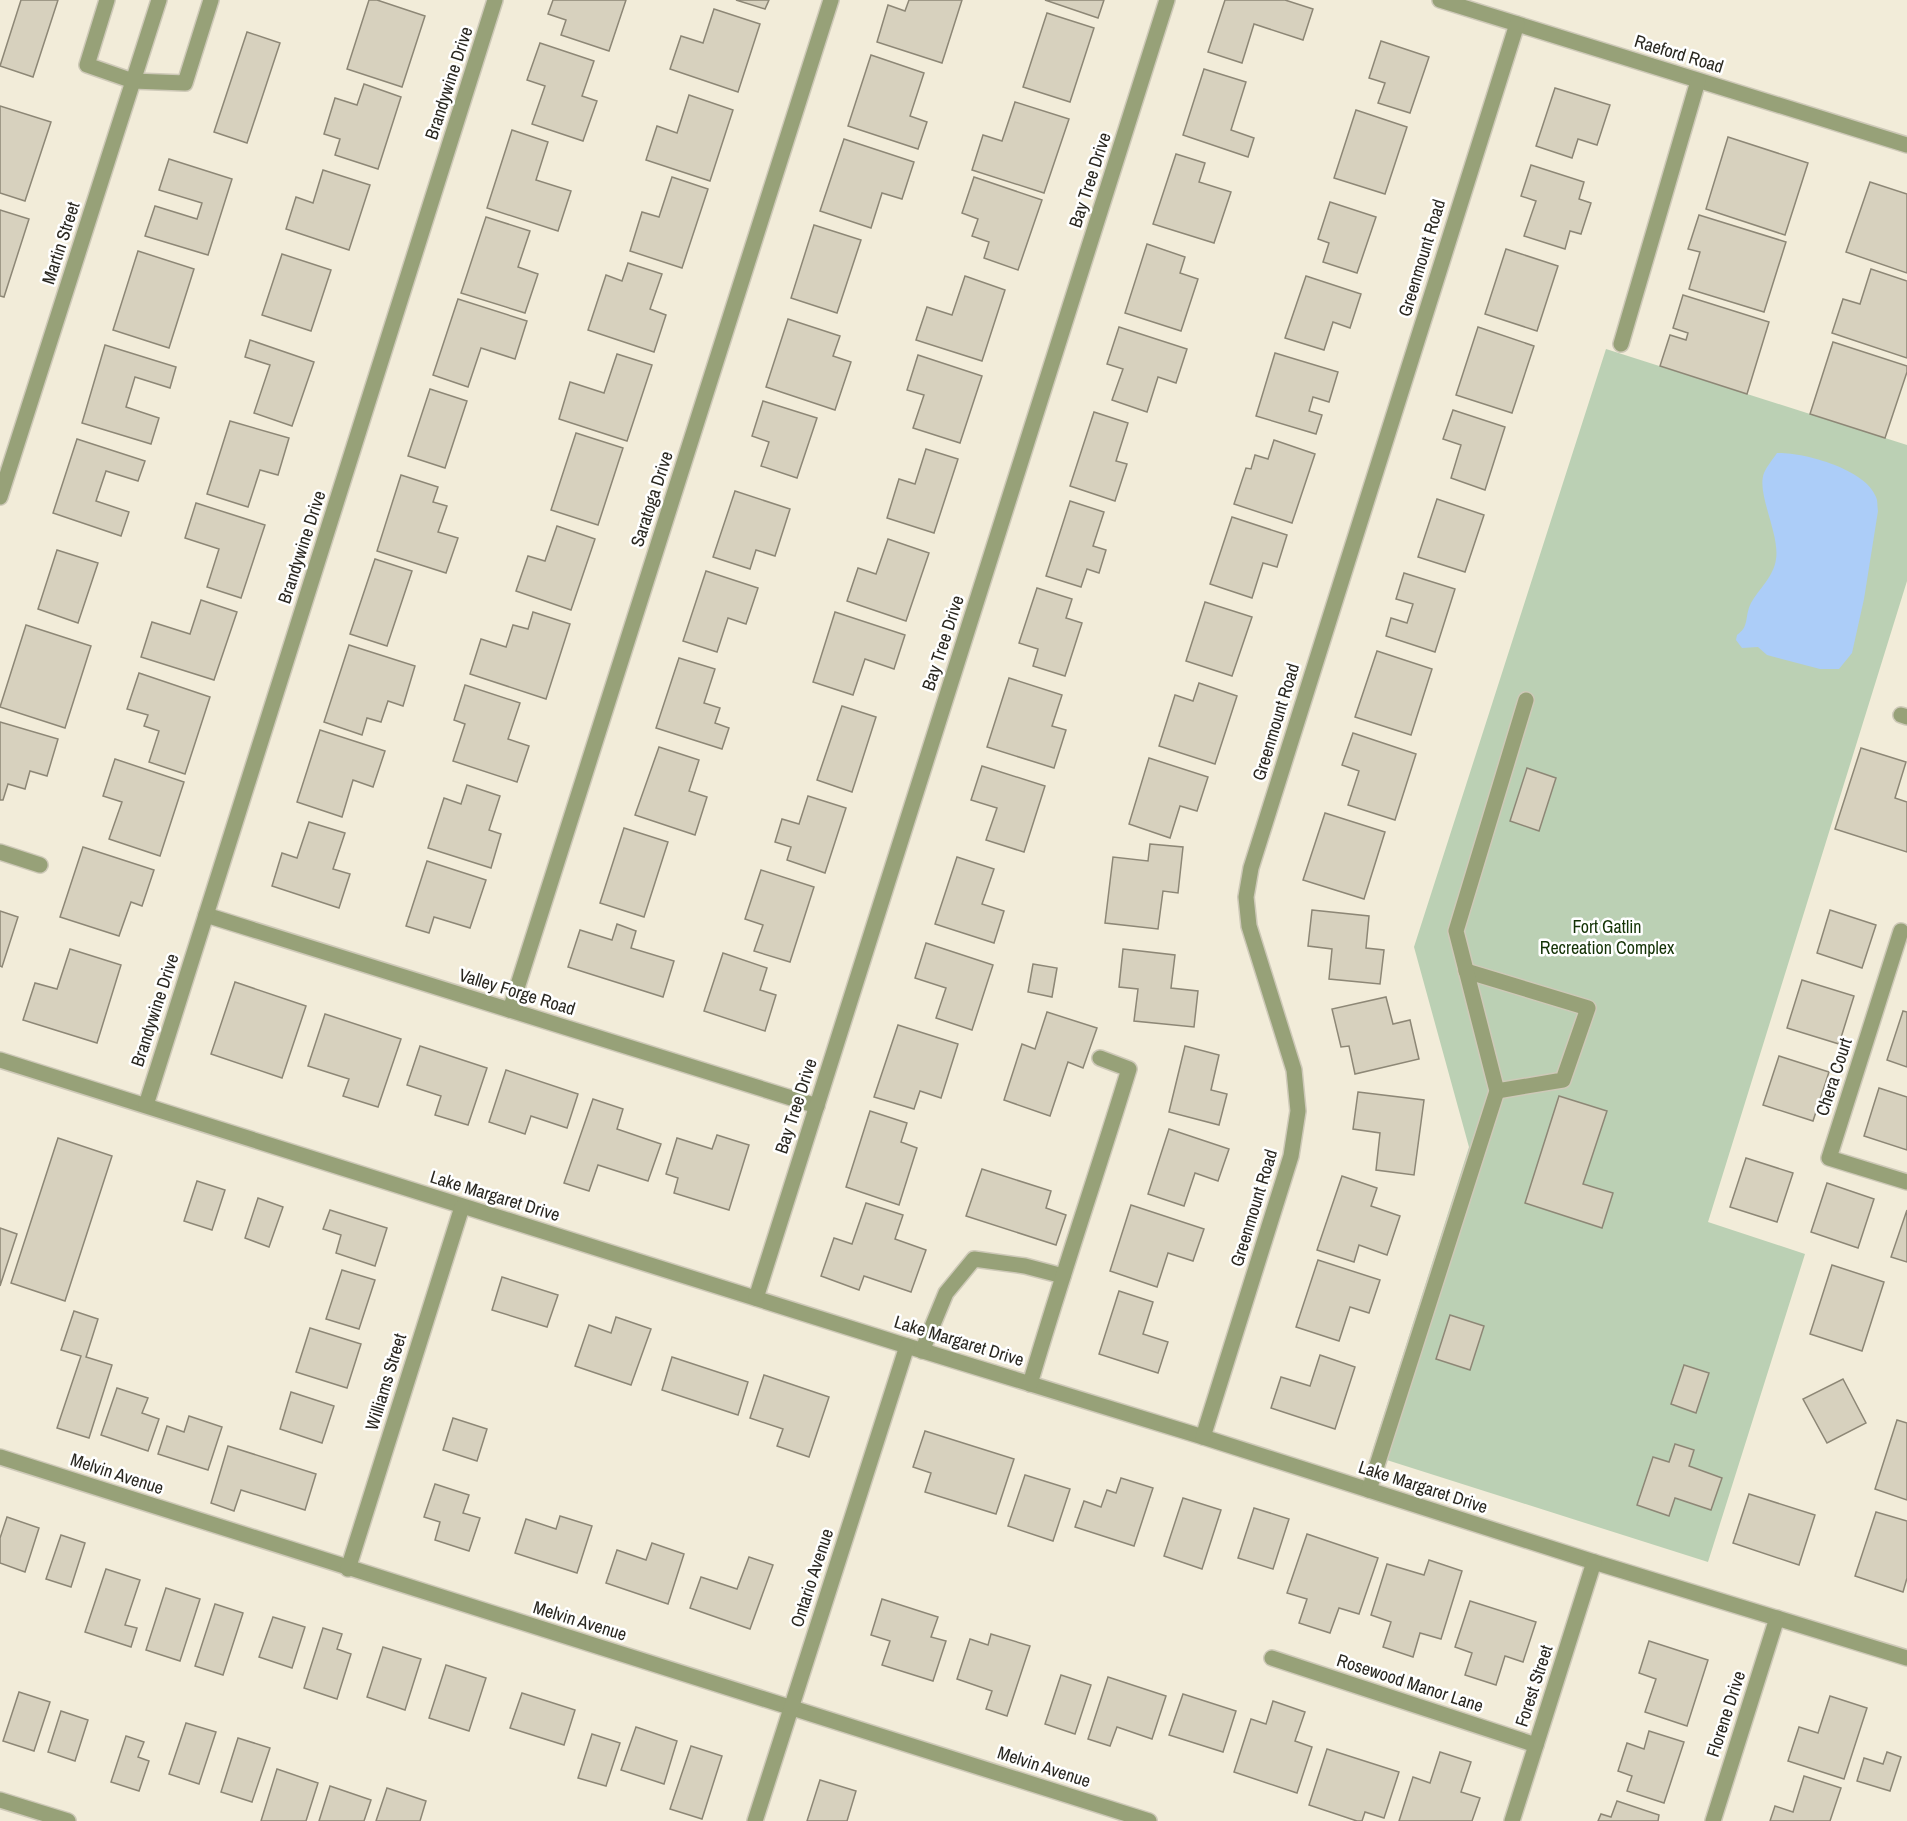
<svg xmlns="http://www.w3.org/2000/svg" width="1907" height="1821" viewBox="0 0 1907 1821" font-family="'Archivo Narrow',sans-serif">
	<rect width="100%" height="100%" fill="#f2ecd9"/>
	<polygon fill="#bbd0b4" points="1606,349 1907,445 1907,581 1708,1222 1805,1254 1708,1562 1371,1455 1469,1147 1414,947"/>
	<path fill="#accdf8" d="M 1777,453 C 1803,452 1866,469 1876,497 C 1878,501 1877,506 1878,511 L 1864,599 L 1852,653 L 1839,669 L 1820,669 L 1767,655 L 1758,647 L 1742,648 L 1736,640 L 1737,635 C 1750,626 1744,617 1751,603 C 1759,589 1774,576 1776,559 C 1780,534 1756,493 1764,473 C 1767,466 1773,459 1777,453 Z"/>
	<g fill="#d7d1be" stroke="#8d8776" stroke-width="1.5">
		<polygon points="21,0 58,0 33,77 0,66"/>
		<polygon points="369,0 377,0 425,16 402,87 347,69"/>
		<polygon points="553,0 626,0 609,51 561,35 566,20 548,14"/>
		<polygon points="736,0 769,0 765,9"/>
		<polygon points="909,0 962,0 942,63 877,42 888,5 905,11"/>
		<polygon points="1045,0 1104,0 1098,18"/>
		<polygon points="1225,0 1285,0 1313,9 1303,40 1254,24 1242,63 1208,52"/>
		<polygon points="714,9 760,24 738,92 670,69 681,36 703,43"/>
		<polygon points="1047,13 1094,28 1070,102 1023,87"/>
		<polygon points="247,32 280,43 247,143 214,132"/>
		<polygon points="1381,41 1429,57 1410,113 1378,103 1385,83 1369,78"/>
		<polygon points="540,43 594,61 582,96 597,101 583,141 532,124 545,86 527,80"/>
		<polygon points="871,55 924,73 910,116 927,122 918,149 848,126"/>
		<polygon points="1204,69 1246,82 1231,130 1254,138 1248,157 1183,135"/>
		<polygon points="364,84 401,97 378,169 335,155 340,139 324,134 335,98 357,105"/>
		<polygon points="1555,88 1610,105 1597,145 1578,139 1572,158 1536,146"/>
		<polygon points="689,95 733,110 710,181 646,160 657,126 677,133"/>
		<polygon points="1015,102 1069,119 1044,193 972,170 983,135 1002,141"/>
		<polygon points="0,106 51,122 25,201 0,193"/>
		<polygon points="1356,110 1407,127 1385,194 1334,178"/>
		<polygon points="512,130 548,142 536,180 571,191 558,231 487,208"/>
		<polygon points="1728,137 1808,163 1785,235 1706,209"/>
		<polygon points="844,139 914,162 902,199 882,193 871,228 820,211"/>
		<polygon points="1176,154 1205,163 1199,182 1231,192 1214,243 1153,224"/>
		<polygon points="169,159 232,179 208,255 145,236 155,206 197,219 202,203 159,190"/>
		<polygon points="1531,165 1584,182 1579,199 1591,203 1581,234 1570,231 1565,249 1524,236 1536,201 1521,196"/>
		<polygon points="323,170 370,185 349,250 286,229 296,197 313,203"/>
		<polygon points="672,177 708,189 682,268 630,251 642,212 659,217"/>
		<polygon points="974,177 1042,200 1018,270 984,258 989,242 972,236 978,219 962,213"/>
		<polygon points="1870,182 1907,194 1907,273 1846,252"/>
		<polygon points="1330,202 1376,217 1357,273 1323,262 1329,243 1318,239"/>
		<polygon points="0,210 29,219 4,297 0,296"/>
		<polygon points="1699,215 1786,242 1764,312 1689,289 1700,252 1688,249"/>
		<polygon points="486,217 530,231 518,267 538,274 525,313 461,293"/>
		<polygon points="814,225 861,240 837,313 791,298"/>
		<polygon points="1147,244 1185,257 1180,273 1198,279 1181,331 1125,313"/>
		<polygon points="1506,249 1558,266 1537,331 1485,314"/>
		<polygon points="138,251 194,269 169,348 113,330"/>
		<polygon points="282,254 331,270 311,331 262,315"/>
		<polygon points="628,263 662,274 650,309 666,315 654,352 588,330 606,275 622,281"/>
		<polygon points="1871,269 1907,281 1907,358 1832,333 1843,299 1860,304"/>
		<polygon points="965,276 1005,290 982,361 916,340 927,307 952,315"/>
		<polygon points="1306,276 1361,294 1350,328 1333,322 1324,350 1285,338"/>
		<polygon points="1683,295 1769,322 1747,394 1660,366 1670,335 1686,340 1688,333 1673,328"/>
		<polygon points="458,299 527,321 515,359 481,348 468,387 433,375"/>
		<polygon points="788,319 840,336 833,356 851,362 835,410 766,387"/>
		<polygon points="1119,327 1187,349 1176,383 1158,377 1147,412 1112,400 1123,369 1107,364"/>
		<polygon points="1478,327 1534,346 1512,413 1456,395"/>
		<polygon points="250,340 314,362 292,426 254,413 270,365 245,357"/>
		<polygon points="1833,342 1907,366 1907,372 1885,438 1810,414"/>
		<polygon points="105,345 176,367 170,388 135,377 126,407 159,418 151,444 82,423"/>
		<polygon points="1275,353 1338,372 1329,402 1313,397 1309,411 1322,415 1316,434 1256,416"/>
		<polygon points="617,354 652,365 627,441 559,419 570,382 604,393"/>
		<polygon points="918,355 982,376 960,443 913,428 924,395 907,390"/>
		<polygon points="430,389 467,401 445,468 408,456"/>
		<polygon points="763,401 817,418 797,478 761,466 769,442 752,436"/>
		<polygon points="1453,410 1505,427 1485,490 1451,478 1461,445 1443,439"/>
		<polygon points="1094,412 1128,423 1116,461 1127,464 1115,501 1070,486"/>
		<polygon points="230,421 289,438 278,475 260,470 248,507 207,494"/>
		<polygon points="576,433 623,448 598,525 551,510"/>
		<polygon points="77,439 145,461 138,481 106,471 96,501 129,512 121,536 53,513"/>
		<polygon points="1274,440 1315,454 1292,523 1234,504 1246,468 1251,469 1255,455 1268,459"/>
		<polygon points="926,449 958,459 934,533 887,518 899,479 915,484"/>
		<polygon points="401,475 438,487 433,502 447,506 438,532 458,538 446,573 377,551"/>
		<polygon points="735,491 790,509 775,556 756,550 750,569 713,557"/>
		<polygon points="1437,499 1484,515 1465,572 1418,557"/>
		<polygon points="1070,501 1104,512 1093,546 1106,550 1099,573 1087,569 1081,587 1046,576"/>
		<polygon points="196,503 265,525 241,598 207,587 219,549 185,538"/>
		<polygon points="1232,517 1287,535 1277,567 1263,563 1252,598 1210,584"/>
		<polygon points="557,526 595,539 571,610 516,591 528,556 545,561"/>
		<polygon points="888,539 929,553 906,621 847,601 858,568 876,574"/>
		<polygon points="57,550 98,563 78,623 38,609"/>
		<polygon points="375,559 412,571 387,646 350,634"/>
		<polygon points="706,571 758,588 746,624 728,618 717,652 683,641"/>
		<polygon points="1404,573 1455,589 1435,652 1386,636 1391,618 1407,623 1413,604 1396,599"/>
		<polygon points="1037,588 1072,599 1066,618 1082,623 1065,676 1033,666 1038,649 1019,643"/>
		<polygon points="201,600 237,612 214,680 141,657 152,622 190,634"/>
		<polygon points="1205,602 1252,617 1232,676 1186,661"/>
		<polygon points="533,612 570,624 546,699 470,674 481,639 506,647 513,625 528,629"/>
		<polygon points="835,612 905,635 894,669 865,659 853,695 813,682"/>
		<polygon points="26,625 91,646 65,728 0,707"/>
		<polygon points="349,645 415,666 403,706 388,701 381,722 367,718 362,735 324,722"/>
		<polygon points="1377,651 1432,669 1411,735 1355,717"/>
		<polygon points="679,658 715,669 704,703 720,708 715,723 729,728 722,749 656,728"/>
		<polygon points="139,673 210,697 185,774 149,762 159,731 144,726 148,715 127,709"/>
		<polygon points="1009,678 1062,695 1052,726 1066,730 1054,768 987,747"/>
		<polygon points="1199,683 1237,696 1215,764 1159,746 1175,695 1193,701"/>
		<polygon points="465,685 520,703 508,739 529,746 517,782 453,761 465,724 454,720"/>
		<polygon points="842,706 876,717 852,792 817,780"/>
		<polygon points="0,722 58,739 47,776 30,771 25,789 8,784 3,800 0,800"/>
		<polygon points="320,730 385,751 373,787 353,780 342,817 297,802"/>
		<polygon points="1353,733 1416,754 1395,820 1348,805 1359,771 1342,765"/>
		<polygon points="659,747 699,760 689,791 707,797 695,835 635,815"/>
		<polygon points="1861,748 1906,762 1895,798 1907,802 1907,852 1835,829"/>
		<polygon points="1149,758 1208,777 1197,811 1180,806 1170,838 1129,824"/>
		<polygon points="115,759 184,782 160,856 109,839 122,802 103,796"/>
		<polygon points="982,766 1045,786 1024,852 986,840 997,808 971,800"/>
		<polygon points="1527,768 1556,778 1539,831 1510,821"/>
		<polygon points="467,785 500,796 489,830 501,834 491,868 428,848 444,798 461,804"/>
		<polygon points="808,796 846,808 825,873 787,860 791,847 775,842 782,819 799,824"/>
		<polygon points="1325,813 1385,832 1364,899 1303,880"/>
		<polygon points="309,822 345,833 333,869 350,874 339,908 272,886 282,853 297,858"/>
		<polygon points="624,828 668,842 644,917 600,903"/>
		<polygon points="1150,844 1183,847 1178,893 1163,891 1158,929 1105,923 1113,857 1148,861"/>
		<polygon points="83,847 154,870 142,906 131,902 119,936 60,917"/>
		<polygon points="957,857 994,869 982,904 1004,911 994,943 935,924"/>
		<polygon points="427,861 486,880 470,928 434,917 429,933 406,926"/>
		<polygon points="761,870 814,887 790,962 754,951 763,925 745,919"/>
		<polygon points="1312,910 1369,916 1366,948 1384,950 1380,984 1329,979 1332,949 1308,946"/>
		<polygon points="1830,910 1876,925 1862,968 1817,953"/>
		<polygon points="0,911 18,917 2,967 0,966"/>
		<polygon points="617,924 636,931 631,948 674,961 663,997 568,967 580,930 612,940"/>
		<polygon points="926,943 993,965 972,1030 936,1018 946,988 915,978"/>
		<polygon points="70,949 121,965 97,1043 23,1020 35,983 57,989"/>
		<polygon points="1123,949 1175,955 1171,988 1198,991 1194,1027 1134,1021 1138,989 1119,987"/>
		<polygon points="723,953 767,968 760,990 776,995 765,1031 704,1011"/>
		<polygon points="1033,964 1057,968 1052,997 1028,992"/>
		<polygon points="1802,980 1854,996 1839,1044 1787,1028"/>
		<polygon points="235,982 306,1006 282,1078 211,1054"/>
		<polygon points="1386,997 1393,1024 1410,1020 1419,1059 1355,1074 1349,1046 1341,1047 1332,1009"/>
		<polygon points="1903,1011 1907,1012 1907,1067 1887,1060"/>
		<polygon points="1047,1012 1097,1028 1083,1068 1068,1062 1050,1116 1004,1100 1022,1044 1035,1049"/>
		<polygon points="325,1014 401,1039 378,1107 343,1096 349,1079 308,1066"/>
		<polygon points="898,1025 958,1044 941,1098 920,1091 914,1109 874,1097"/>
		<polygon points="420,1046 487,1068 468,1125 435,1115 441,1096 407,1085"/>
		<polygon points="1185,1046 1219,1055 1211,1090 1227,1094 1219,1125 1169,1112"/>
		<polygon points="1779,1056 1829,1072 1813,1121 1763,1105"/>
		<polygon points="506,1070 578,1094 567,1128 531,1116 525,1134 489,1122"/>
		<polygon points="1879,1088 1907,1097 1907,1150 1864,1136"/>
		<polygon points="1358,1092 1424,1100 1414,1175 1376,1170 1380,1133 1353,1129"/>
		<polygon points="1559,1096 1607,1111 1583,1184 1613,1193 1602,1228 1525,1203"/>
		<polygon points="593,1099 623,1109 617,1129 661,1144 648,1181 598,1165 589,1191 564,1183"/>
		<polygon points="870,1111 907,1123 901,1142 917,1148 899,1205 846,1187"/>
		<polygon points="1169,1129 1229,1149 1218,1181 1195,1173 1184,1206 1148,1194"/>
		<polygon points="717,1135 749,1145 729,1210 674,1193 678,1178 666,1174 677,1138 712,1149"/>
		<polygon points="58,1138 112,1156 65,1301 11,1283"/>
		<polygon points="1746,1158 1793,1173 1777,1222 1730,1207"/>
		<polygon points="982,1169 1051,1191 1046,1208 1066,1215 1056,1245 966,1216"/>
		<polygon points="1342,1176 1377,1188 1371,1206 1400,1216 1387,1255 1359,1245 1354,1262 1317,1250"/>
		<polygon points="197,1181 225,1190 212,1230 184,1221"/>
		<polygon points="1827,1183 1874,1199 1858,1248 1811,1232"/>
		<polygon points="258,1198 283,1207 269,1247 245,1238"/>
		<polygon points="866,1203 903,1215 895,1239 926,1250 911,1292 864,1276 859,1290 821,1276 834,1238 852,1244"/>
		<polygon points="1131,1205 1204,1229 1193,1261 1168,1253 1157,1287 1110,1271"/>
		<polygon points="330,1210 387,1228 375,1266 336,1253 341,1235 323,1229"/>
		<polygon points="1907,1210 1907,1262 1891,1257"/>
		<polygon points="0,1228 17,1234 0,1286"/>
		<polygon points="1318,1260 1380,1280 1369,1313 1350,1307 1339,1341 1296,1327"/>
		<polygon points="1832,1265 1884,1282 1862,1351 1810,1334"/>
		<polygon points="342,1270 375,1280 359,1329 326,1319"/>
		<polygon points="502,1277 558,1295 547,1327 492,1310"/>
		<polygon points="1119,1291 1153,1302 1143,1334 1168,1342 1158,1373 1099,1354"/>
		<polygon points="74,1311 98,1319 86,1357 112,1365 89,1438 57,1428 81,1356 61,1350"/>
		<polygon points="1450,1315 1484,1326 1470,1370 1436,1359"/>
		<polygon points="616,1317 651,1329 631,1385 575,1366 589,1325 611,1333"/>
		<polygon points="310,1328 361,1344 347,1388 296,1372"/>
		<polygon points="1320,1355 1355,1367 1335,1429 1271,1408 1281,1377 1310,1386"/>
		<polygon points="672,1357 748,1382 738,1415 662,1390"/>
		<polygon points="1684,1365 1709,1373 1696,1413 1671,1404"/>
		<polygon points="764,1375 829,1397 809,1457 777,1446 783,1429 750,1418"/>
		<polygon points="1843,1379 1866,1423 1827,1443 1803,1399"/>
		<polygon points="117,1388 148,1398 142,1413 159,1419 148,1451 101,1435"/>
		<polygon points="291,1392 334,1406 322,1443 280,1429"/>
		<polygon points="189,1416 222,1427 208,1470 158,1454 167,1426 184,1432"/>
		<polygon points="453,1418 487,1429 477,1461 443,1450"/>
		<polygon points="1897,1420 1907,1423 1907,1500 1875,1489"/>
		<polygon points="925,1431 1014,1459 996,1514 925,1492 931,1473 913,1467"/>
		<polygon points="1675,1444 1694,1450 1689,1466 1722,1478 1711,1510 1675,1498 1669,1516 1637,1505 1653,1457 1669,1462"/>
		<polygon points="228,1446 316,1474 305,1510 241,1490 234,1511 211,1503"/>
		<polygon points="1025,1475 1070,1489 1053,1541 1008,1526"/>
		<polygon points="1121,1478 1153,1488 1134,1546 1075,1527 1084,1501 1101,1507 1107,1490 1116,1493"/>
		<polygon points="435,1484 469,1495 463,1513 480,1518 469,1551 435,1540 440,1522 424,1517"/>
		<polygon points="1749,1494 1815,1515 1799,1565 1733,1543"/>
		<polygon points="1183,1498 1221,1510 1202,1569 1164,1556"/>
		<polygon points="1254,1508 1289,1519 1273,1569 1238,1558"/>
		<polygon points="1876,1512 1907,1521 1907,1578 1903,1592 1855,1576"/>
		<polygon points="560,1516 592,1526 577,1573 515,1553 526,1519 556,1529"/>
		<polygon points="7,1517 39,1528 25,1572 0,1563 0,1538"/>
		<polygon points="1307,1534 1378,1558 1359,1614 1339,1608 1330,1633 1299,1623 1307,1599 1287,1593"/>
		<polygon points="61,1535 85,1543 71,1587 46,1579"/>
		<polygon points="652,1543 684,1554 668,1604 606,1583 617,1550 646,1560"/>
		<polygon points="749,1557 773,1565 750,1629 690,1608 701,1577 737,1589"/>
		<polygon points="1429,1560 1462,1571 1441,1639 1420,1633 1413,1657 1383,1647 1391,1622 1371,1615 1387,1564 1424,1575"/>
		<polygon points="106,1569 140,1580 125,1625 137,1628 131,1647 85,1632"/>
		<polygon points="166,1588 200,1599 180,1661 146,1650"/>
		<polygon points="882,1599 938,1617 931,1637 946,1641 933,1681 882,1665 890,1641 871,1635"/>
		<polygon points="1470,1601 1536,1622 1523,1662 1505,1656 1496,1685 1465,1675 1472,1653 1455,1647"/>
		<polygon points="215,1604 243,1613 223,1675 195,1666"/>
		<polygon points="273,1617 305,1627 292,1668 259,1657"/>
		<polygon points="323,1628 342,1634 337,1649 351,1654 337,1699 304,1688"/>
		<polygon points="991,1634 1030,1646 1007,1716 986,1709 992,1691 957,1679 970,1639 988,1645"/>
		<polygon points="1649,1641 1708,1660 1687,1726 1645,1712 1656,1679 1639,1673"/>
		<polygon points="383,1647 421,1659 405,1710 367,1697"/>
		<polygon points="446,1665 486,1678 469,1731 429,1718"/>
		<polygon points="1061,1675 1091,1685 1075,1734 1045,1724"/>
		<polygon points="1108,1677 1166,1696 1152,1739 1117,1727 1110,1746 1088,1739"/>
		<polygon points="19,1692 50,1702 34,1751 3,1741"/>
		<polygon points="522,1693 575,1710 564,1745 510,1728"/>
		<polygon points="1183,1694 1236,1711 1223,1752 1169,1735"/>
		<polygon points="1830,1696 1867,1708 1844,1779 1788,1761 1799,1727 1818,1733"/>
		<polygon points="1273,1701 1305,1712 1295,1741 1312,1747 1297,1793 1234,1772 1251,1719 1266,1724"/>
		<polygon points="61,1711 88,1720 75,1761 48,1752"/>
		<polygon points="186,1723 216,1732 199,1784 169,1774"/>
		<polygon points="636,1727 677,1741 664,1784 621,1770"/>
		<polygon points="1649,1731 1684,1742 1664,1803 1627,1791 1632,1776 1618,1771 1627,1743 1644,1749"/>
		<polygon points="592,1734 620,1743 606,1786 578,1778"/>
		<polygon points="126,1736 144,1742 138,1757 149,1761 139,1791 111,1782"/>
		<polygon points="238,1738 270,1748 252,1802 221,1792"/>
		<polygon points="691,1746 722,1756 702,1819 670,1809"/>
		<polygon points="1327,1749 1399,1772 1384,1818 1365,1812 1362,1821 1357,1821 1309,1805"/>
		<polygon points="1440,1752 1471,1762 1461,1792 1480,1798 1472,1821 1399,1821 1413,1777 1430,1783"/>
		<polygon points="1887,1752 1901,1757 1890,1791 1857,1781 1864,1758 1883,1764"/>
		<polygon points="277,1769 318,1783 306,1821 261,1821"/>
		<polygon points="1804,1776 1841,1788 1830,1821 1770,1821 1775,1806 1793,1812"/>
		<polygon points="820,1780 856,1791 847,1821 807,1821"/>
		<polygon points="330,1786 371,1800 364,1821 319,1821"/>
		<polygon points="387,1788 426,1801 420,1821 376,1821"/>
		<polygon points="1617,1801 1659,1815 1658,1821 1598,1821 1601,1814 1611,1817"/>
	</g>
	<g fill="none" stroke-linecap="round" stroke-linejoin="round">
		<defs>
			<g id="minor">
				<polyline points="107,0 87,65 133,81 185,83 211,0"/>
				<polyline points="1440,0 1907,145"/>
				<polyline points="1621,344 1698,81"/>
				<polyline points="0,497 159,0"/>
				<polyline points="1901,715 1907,717"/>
				<polyline points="0,852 40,865"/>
				<polyline points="206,915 817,1106"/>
				<polyline points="1901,931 1829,1158 1907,1182"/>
				<polyline points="1466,971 1588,1008 1563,1080 1497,1091"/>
				<polyline points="510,1010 831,0"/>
				<polyline points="0,1060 907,1346 1203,1437 1594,1562 1907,1658"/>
				<polyline points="146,1105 495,0"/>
				<polyline points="756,1298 1167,0"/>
				<polyline points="922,1351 946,1293 974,1259 1025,1266 1063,1276"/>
				<path d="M 1030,1384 C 1061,1278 1097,1174 1129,1069 L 1100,1058"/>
				<polyline points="1203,1437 1291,1156 1298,1111 1294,1070 1249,926 1246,897 1251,868 1517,24"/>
				<polyline points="0,1457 1149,1821"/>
				<polyline points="1369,1490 1497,1091 1456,931 1526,700"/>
				<polyline points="348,1569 462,1207"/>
				<polyline points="1272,1658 1536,1745"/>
				<polyline points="0,1800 68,1821"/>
				<polyline points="755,1821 907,1346"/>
				<polyline points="1512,1821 1594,1562"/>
				<polyline points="1713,1821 1777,1618"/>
			</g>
		</defs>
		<use href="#minor" stroke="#cec9b8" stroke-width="18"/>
		<use href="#minor" stroke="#97a178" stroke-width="15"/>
	</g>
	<g text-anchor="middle" stroke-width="5" stroke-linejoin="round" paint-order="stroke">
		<g font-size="18" fill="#292720" stroke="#fff">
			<text transform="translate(1679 54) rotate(17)" y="6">Raeford Road</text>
			<text transform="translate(449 83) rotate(-72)" y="6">Brandywine Drive</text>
			<text transform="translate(1090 180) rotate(-72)" y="6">Bay Tree Drive</text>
			<text transform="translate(61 243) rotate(-72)" y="6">Martin Street</text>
			<text transform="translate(1422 258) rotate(-73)" y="6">Greenmount Road</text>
			<text transform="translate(652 499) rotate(-72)" y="6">Saratoga Drive</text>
			<text transform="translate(302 547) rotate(-72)" y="6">Brandywine Drive</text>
			<text transform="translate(943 643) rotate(-72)" y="6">Bay Tree Drive</text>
			<text transform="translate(1276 722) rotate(-73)" y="6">Greenmount Road</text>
			<text transform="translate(517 992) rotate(17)" y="6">Valley Forge Road</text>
			<text transform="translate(155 1010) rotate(-72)" y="6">Brandywine Drive</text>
			<text transform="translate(1834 1077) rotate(-72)" y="6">Chera Court</text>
			<text transform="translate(796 1106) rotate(-72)" y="6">Bay Tree Drive</text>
			<text transform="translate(495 1196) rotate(17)" y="6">Lake Margaret Drive</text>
			<text transform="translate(1254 1208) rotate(-73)" y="6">Greenmount Road</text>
			<text transform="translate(959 1341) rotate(17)" y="6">Lake Margaret Drive</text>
			<text transform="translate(386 1382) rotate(-73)" y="6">Williams Street</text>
			<text transform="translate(117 1474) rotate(18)" y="6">Melvin Avenue</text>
			<text transform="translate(1423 1487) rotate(18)" y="6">Lake Margaret Drive</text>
			<text transform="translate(812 1578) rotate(-72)" y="6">Ontario Avenue</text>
			<text transform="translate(580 1621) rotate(17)" y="6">Melvin Avenue</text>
			<text transform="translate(1410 1683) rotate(18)" y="6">Rosewood Manor Lane</text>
			<text transform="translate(1534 1686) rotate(-72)" y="6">Forest Street</text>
			<text transform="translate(1726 1714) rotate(-72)" y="6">Florene Drive</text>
			<text transform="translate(1044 1767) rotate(18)" y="6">Melvin Avenue</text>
		</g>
		<g font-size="18" fill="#143306" stroke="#fff">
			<text x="1607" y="933">Fort Gatlin<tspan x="1607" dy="21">Recreation Complex</tspan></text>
		</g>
	</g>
</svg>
